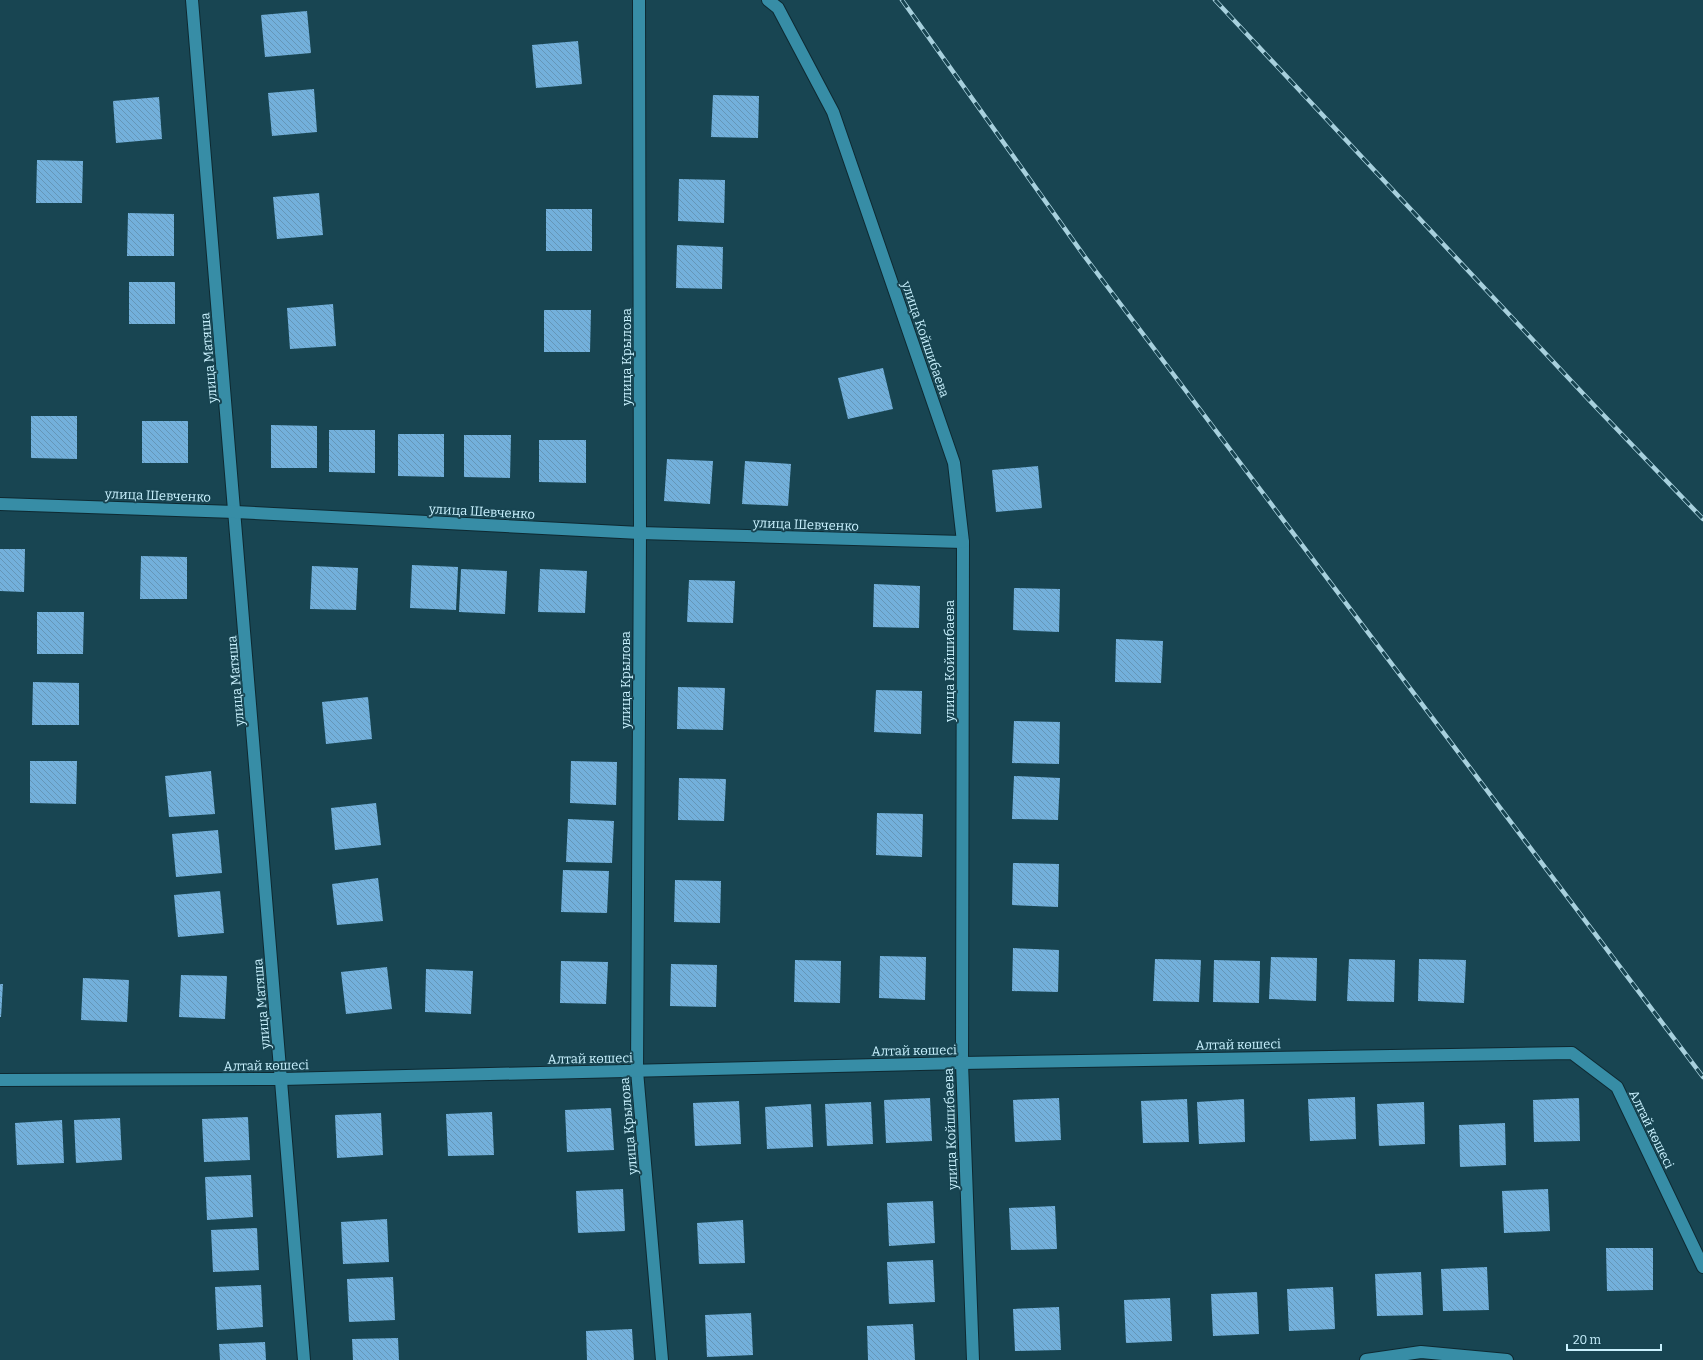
<svg xmlns="http://www.w3.org/2000/svg" width="1703" height="1360" viewBox="0 0 1703 1360" font-family="Bitter,serif">
	<defs>
		<pattern id="building-back-hatch" width="6" height="6" patternUnits="userSpaceOnUse"><rect width="6" height="6" fill="#73b0db"/><path d="M-1 5l2 2M0 0l6 6M5-1l2 2" fill="none" stroke="#6596b7"/></pattern>
	</defs>
	<rect width="100%" height="100%" fill="#184552"/>
	<g fill="url(#building-back-hatch)">
		<polygon points="307,11 311,53 265,57 261,15"/>
		<polygon points="578,41 582,84 536,88 532,45"/>
		<polygon points="314,89 317,132 272,136 268,93"/>
		<polygon points="713,95 759,96 758,138 711,137"/>
		<polygon points="159,97 162,139 116,143 113,101"/>
		<polygon points="37,160 83,161 82,203 36,203"/>
		<polygon points="679,179 725,180 724,223 678,221"/>
		<polygon points="319,193 323,235 277,239 273,197"/>
		<rect x="546" y="209" width="46" height="42"/>
		<polygon points="128,213 174,214 174,256 127,256"/>
		<polygon points="677,245 723,247 722,289 676,288"/>
		<rect x="129" y="282" width="46" height="42"/>
		<polygon points="333,304 336,346 290,349 287,308"/>
		<polygon points="544,310 591,310 590,352 544,352"/>
		<polygon points="883,368 893,409 848,419 838,378"/>
		<polygon points="31,416 77,416 77,459 31,458"/>
		<rect x="142" y="421" width="46" height="42"/>
		<polygon points="271,425 317,426 317,468 271,468"/>
		<polygon points="329,430 375,430 375,473 329,472"/>
		<polygon points="398,434 444,434 444,477 398,476"/>
		<polygon points="464,435 511,435 510,478 464,477"/>
		<polygon points="539,440 586,440 586,483 539,482"/>
		<polygon points="667,459 713,461 710,504 664,501"/>
		<polygon points="745,461 791,464 788,506 742,504"/>
		<polygon points="1038,466 1042,508 996,512 992,470"/>
		<polygon points="0,549 25,549 24,592 0,591"/>
		<polygon points="141,556 187,557 187,599 140,599"/>
		<polygon points="412,565 458,567 456,610 410,608"/>
		<polygon points="312,566 358,568 356,610 310,609"/>
		<polygon points="461,569 507,571 505,614 459,612"/>
		<polygon points="540,569 587,571 585,613 538,612"/>
		<polygon points="689,580 735,581 733,623 687,622"/>
		<polygon points="874,584 920,586 919,628 873,627"/>
		<polygon points="1014,588 1060,589 1059,632 1013,630"/>
		<polygon points="37,612 84,612 83,654 37,654"/>
		<polygon points="1116,639 1163,641 1161,683 1115,682"/>
		<polygon points="33,682 79,683 79,725 32,725"/>
		<polygon points="678,687 725,688 723,730 677,729"/>
		<polygon points="876,690 922,691 921,734 874,732"/>
		<polygon points="368,697 372,739 326,744 322,702"/>
		<polygon points="1014,721 1060,722 1059,764 1012,763"/>
		<polygon points="30,761 77,761 76,804 30,803"/>
		<polygon points="571,761 617,762 616,805 570,803"/>
		<polygon points="211,771 215,814 169,817 165,776"/>
		<polygon points="1014,776 1060,778 1058,820 1012,819"/>
		<polygon points="679,778 726,779 724,821 678,820"/>
		<polygon points="376,803 381,845 335,850 331,808"/>
		<polygon points="877,813 923,814 922,857 876,855"/>
		<polygon points="568,819 614,821 612,863 566,862"/>
		<polygon points="218,830 222,873 176,877 172,834"/>
		<polygon points="1013,863 1059,864 1058,907 1012,905"/>
		<polygon points="563,870 609,871 607,913 561,912"/>
		<polygon points="378,878 383,921 337,925 332,884"/>
		<polygon points="675,880 721,881 720,923 674,922"/>
		<polygon points="220,891 224,933 178,937 174,895"/>
		<polygon points="1013,948 1059,950 1058,992 1012,991"/>
		<polygon points="880,956 926,957 925,1000 879,998"/>
		<polygon points="1271,957 1317,958 1316,1001 1269,999"/>
		<polygon points="1155,959 1201,960 1199,1002 1153,1001"/>
		<polygon points="1349,959 1395,960 1394,1002 1347,1001"/>
		<polygon points="1419,959 1466,960 1464,1003 1418,1001"/>
		<polygon points="795,960 841,961 840,1003 794,1002"/>
		<polygon points="1214,960 1260,961 1259,1003 1213,1002"/>
		<polygon points="561,961 608,962 606,1004 560,1003"/>
		<polygon points="671,964 717,965 716,1007 670,1006"/>
		<polygon points="387,967 392,1009 346,1014 341,972"/>
		<polygon points="426,969 473,971 471,1014 425,1012"/>
		<polygon points="181,975 227,976 225,1019 179,1017"/>
		<polygon points="83,978 129,980 127,1022 81,1020"/>
		<polygon points="0,984 3,984 1,1017 0,1017"/>
		<polygon points="1355,1097 1356,1139 1310,1141 1308,1099"/>
		<polygon points="930,1098 932,1141 886,1143 884,1100"/>
		<polygon points="1059,1098 1061,1140 1015,1142 1013,1100"/>
		<polygon points="1579,1098 1580,1141 1534,1142 1533,1100"/>
		<polygon points="1187,1099 1189,1142 1143,1143 1141,1101"/>
		<polygon points="1244,1099 1245,1142 1199,1144 1197,1102"/>
		<polygon points="739,1101 741,1144 695,1146 693,1103"/>
		<polygon points="871,1102 873,1144 827,1146 825,1104"/>
		<polygon points="1424,1102 1425,1144 1379,1146 1377,1104"/>
		<polygon points="811,1104 813,1147 767,1149 765,1107"/>
		<polygon points="611,1108 614,1150 567,1152 565,1110"/>
		<polygon points="492,1112 494,1155 448,1156 446,1114"/>
		<polygon points="381,1113 383,1155 337,1158 335,1115"/>
		<polygon points="248,1117 250,1160 204,1162 202,1119"/>
		<polygon points="120,1118 122,1160 76,1163 74,1120"/>
		<polygon points="62,1120 64,1163 17,1165 15,1123"/>
		<polygon points="1505,1123 1506,1165 1460,1167 1459,1125"/>
		<polygon points="251,1175 253,1217 207,1220 205,1177"/>
		<polygon points="623,1189 625,1231 578,1233 576,1191"/>
		<polygon points="1548,1189 1550,1231 1504,1233 1502,1191"/>
		<polygon points="933,1201 935,1243 889,1246 887,1203"/>
		<polygon points="1055,1206 1057,1249 1011,1250 1009,1208"/>
		<polygon points="387,1219 389,1262 343,1264 341,1222"/>
		<polygon points="743,1220 745,1263 699,1264 697,1223"/>
		<polygon points="257,1228 259,1270 213,1272 211,1230"/>
		<polygon points="1606,1248 1653,1248 1653,1290 1607,1291"/>
		<polygon points="933,1260 935,1302 889,1304 887,1262"/>
		<polygon points="1487,1267 1489,1310 1443,1311 1441,1269"/>
		<polygon points="1421,1272 1423,1315 1377,1316 1375,1274"/>
		<polygon points="393,1277 395,1320 349,1322 347,1279"/>
		<polygon points="261,1285 263,1327 217,1330 215,1287"/>
		<polygon points="1333,1287 1335,1329 1289,1331 1287,1289"/>
		<polygon points="1257,1292 1259,1334 1213,1336 1211,1294"/>
		<polygon points="1170,1298 1172,1341 1126,1343 1124,1300"/>
		<polygon points="1059,1307 1061,1350 1015,1351 1013,1309"/>
		<polygon points="751,1313 753,1355 707,1357 705,1315"/>
		<polygon points="913,1324 915,1360 868,1360 867,1326"/>
		<polygon points="632,1329 634,1360 587,1360 586,1331"/>
		<polygon points="398,1338 399,1360 353,1360 352,1339"/>
		<polygon points="265,1342 266,1360 220,1360 219,1344"/>
	</g>
	<g fill="none" stroke-linecap="round" stroke-linejoin="round">
		<defs>
			<g id="minor">
				<polyline points="192,0 304,1360"/>
				<polyline points="639,0 640,533 637,1071 662,1360"/>
				<polyline points="768,0 778,8 833,112 954,463 963,542 962,1063 973,1360"/>
				<polyline points="0,504 235,512 640,533 963,542"/>
				<polyline points="0,1080 281,1079 962,1063 1572,1053 1617,1087 1703,1267"/>
				<polyline points="1366,1360 1421,1352 1507,1360"/>
			</g>
		</defs>
		<use href="#minor" stroke="#0e2931" stroke-width="14"/>
		<use href="#minor" stroke="#378da6" stroke-width="12"/>
		<defs>
			<g id="rail">
				<polyline points="902,0 1085,257 1703,1077"/>
				<polyline points="1215,0 1590,401 1703,519"/>
			</g>
		</defs>
		<use href="#rail" stroke="#a7d0dd" stroke-width="4.5"/>
		<use href="#rail" stroke="#184552" stroke-width="3" stroke-dasharray="9" stroke-linecap="butt"/>
	</g>
	<g text-anchor="middle" stroke-width="4" stroke-linejoin="round" paint-order="stroke">
		<g font-size="13" fill="#c9f1fe" stroke="#184552">
			<text transform="translate(926 339) rotate(71)" y="5">улица Койшибаева</text>
			<text transform="translate(626 357) rotate(-90)" y="5">улица Крылова</text>
			<text transform="translate(208 358) rotate(-95)" y="5">улица Матяша</text>
			<text transform="translate(158 495) rotate(2)" y="5">улица Шевченко</text>
			<text transform="translate(482 511) rotate(3)" y="5">улица Шевченко</text>
			<text transform="translate(806 524) rotate(2)" y="5">улица Шевченко</text>
			<text transform="translate(949 661) rotate(-90)" y="5">улица Койшибаева</text>
			<text transform="translate(625 680) rotate(-90)" y="5">улица Крылова</text>
			<text transform="translate(235 681) rotate(-95)" y="5">улица Матяша</text>
			<text transform="translate(261 1004) rotate(-95)" y="5">улица Матяша</text>
			<text transform="translate(1238 1044) rotate(-1)" y="5">Алтай көшесі</text>
			<text transform="translate(914 1050) rotate(-1)" y="5">Алтай көшесі</text>
			<text transform="translate(590 1058) rotate(-1)" y="5">Алтай көшесі</text>
			<text transform="translate(266 1065) rotate(-1)" y="5">Алтай көшесі</text>
			<text transform="translate(628 1126) rotate(-95)" y="5">улица Крылова</text>
			<text transform="translate(950 1129) rotate(-92)" y="5">улица Койшибаева</text>
			<text transform="translate(1652 1129) rotate(64)" y="5">Алтай көшесі</text>
		</g>
	</g>
	<path d="M1567 1344v6h94v-6" fill="none" stroke="#c9f1fe" stroke-width="2"/>
	<text x="1573" y="1344" font-size="12" fill="#c9f1fe" stroke="#184552" stroke-width="3" paint-order="stroke">20 m</text>
</svg>
